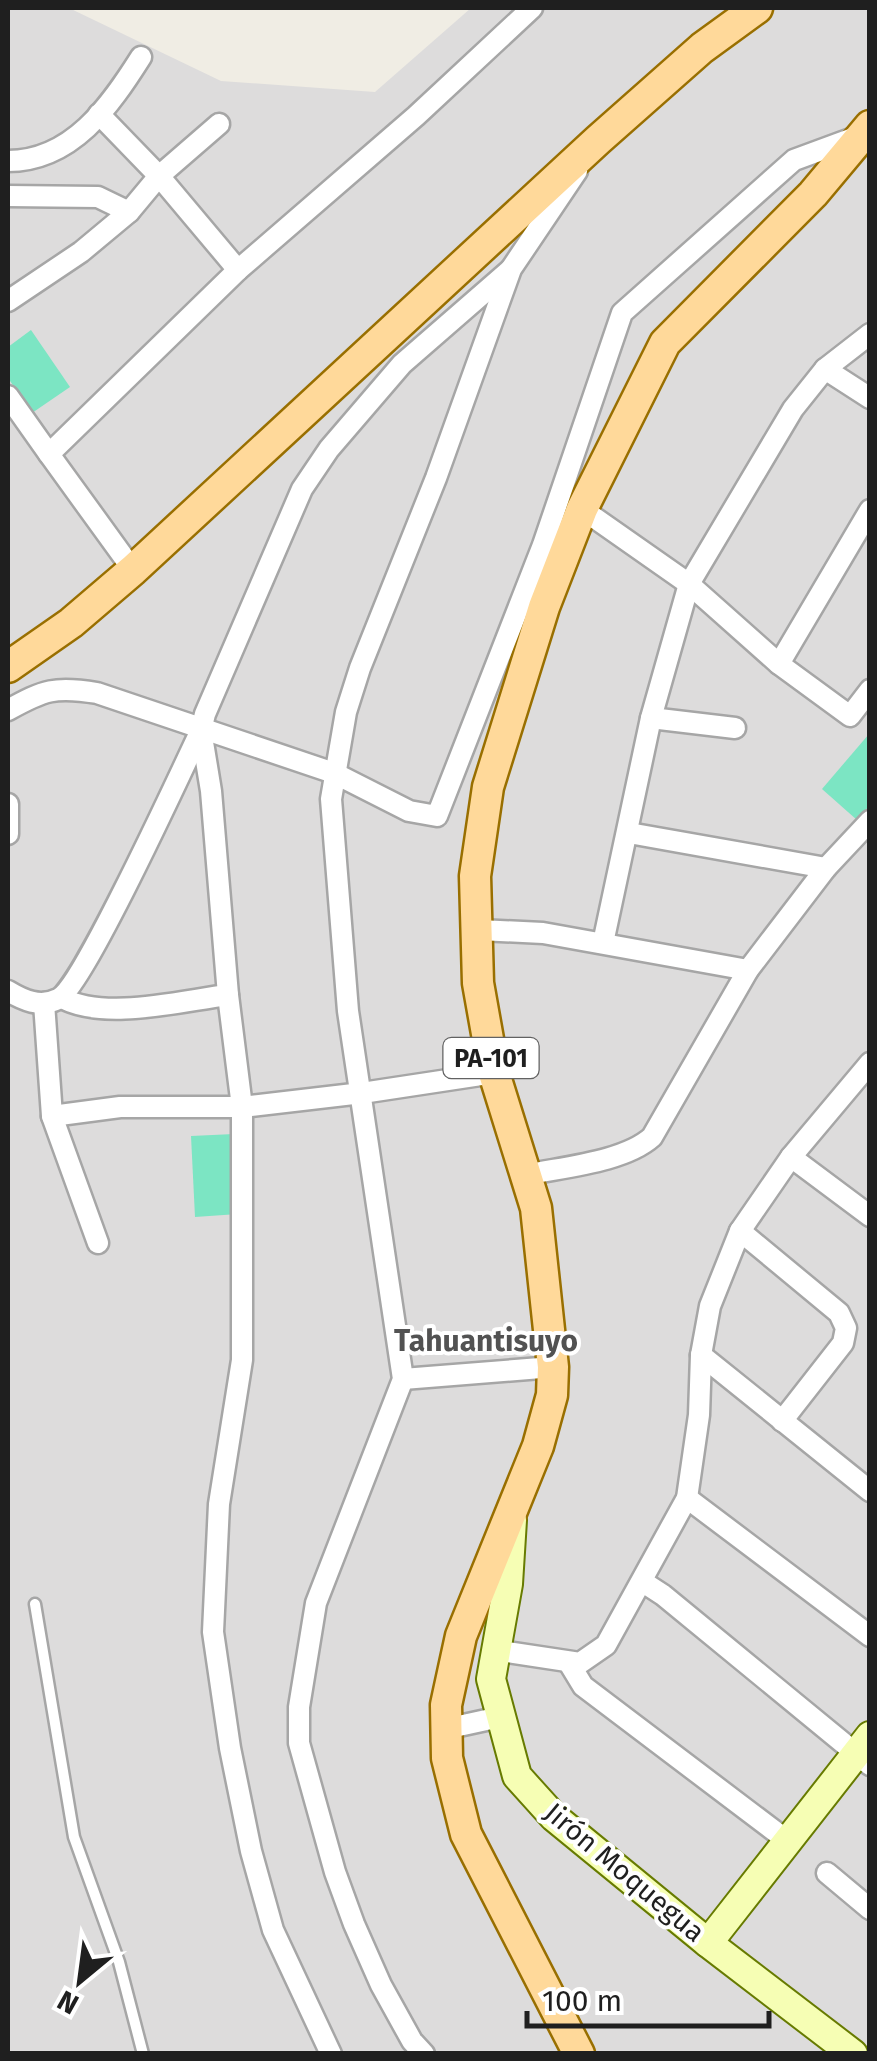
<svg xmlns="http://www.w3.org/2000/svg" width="877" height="2061" viewBox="0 0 877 2061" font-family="'Fira Sans',sans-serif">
	<rect width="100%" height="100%" fill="#f0ede4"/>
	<polygon fill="#dddcdc" points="8,8 69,8 221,81 375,92 471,8 869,8 869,2053 8,2054"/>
	<g fill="#7ce5c3">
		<polygon points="31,330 70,387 32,413 8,378 8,347"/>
		<polygon points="869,734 869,806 857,820 822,789"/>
		<polygon points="234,1134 238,1214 195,1217 191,1136"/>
	</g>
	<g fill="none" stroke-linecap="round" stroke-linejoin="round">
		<defs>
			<polyline id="lane" points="35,1604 74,1837 119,1962 143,2054"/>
			<g id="street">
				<polyline points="99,114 159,176 238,270"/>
				<path d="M 8,161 C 72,161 110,106 141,57"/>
				<polyline points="8,196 98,197 129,212 81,252 8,301"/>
				<polyline points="129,212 159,176 219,124"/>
				<polyline points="825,369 870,398"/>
				<polyline points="8,396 49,454"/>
				<polyline points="582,509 689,584 779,664 850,716 870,690"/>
				<polyline points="133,570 49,454 238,270 416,116 532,8"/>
				<polyline points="779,664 870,510"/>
				<path d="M 8,710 C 44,690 55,686 97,693 L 334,773 L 409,811 L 437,816 L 543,545 L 622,313 L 794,160 L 859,136"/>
				<polyline points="651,718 735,728"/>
				<polyline points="201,730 211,791 228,995 242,1107 242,1360 219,1504 213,1632 230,1748 251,1851 273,1930 331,2054"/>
				<polyline points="8,804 8,834"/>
				<polyline points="629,833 826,868"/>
				<polyline points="479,930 543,933 748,970"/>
				<polyline points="603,943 651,718 689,584 793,409 825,369 870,334"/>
				<path d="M 8,991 C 23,1000 40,1008 58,999 C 82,988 183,768 201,730 L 205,714 L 302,489 L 329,449 L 402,364 L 510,270"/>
				<path d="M 62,998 C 105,1021 180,1001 228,995"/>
				<polyline points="44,1003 52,1116 98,1243"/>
				<polyline points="52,1116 120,1107 242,1107 362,1093 494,1073"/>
				<polyline points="791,1157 870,1216"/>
				<path d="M 526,1175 C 563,1167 624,1162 652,1137 L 748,970 L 826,868 L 870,821"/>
				<polyline points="740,1231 839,1313 846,1328 843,1343 782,1421"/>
				<polyline points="701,1355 870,1491"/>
				<polyline points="403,1379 553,1367"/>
				<polyline points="687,1498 870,1636"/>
				<polyline points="643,1582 663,1595 870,1765"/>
				<polyline points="494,1650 580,1663 606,1645 687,1498 699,1415 701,1355 710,1306 740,1231 791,1157 870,1063"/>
				<polyline points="569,1663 583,1686 789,1842"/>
				<polyline points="445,1729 500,1717"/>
				<polyline points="827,1873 870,1909"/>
				<polyline points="424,2054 412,2041 381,1985 354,1924 335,1872 299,1743 299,1707 316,1603 403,1379 348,1011 331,799 346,712 360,668 436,478 511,269 577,171"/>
			</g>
			<g id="secondary">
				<polyline points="512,1520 508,1584 491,1679 517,1776 554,1817 708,1943 853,2054"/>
				<polyline points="708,1943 870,1736"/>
			</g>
			<g id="primary">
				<polyline points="8,667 71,623 133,570 598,140 702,48 757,8"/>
				<polyline points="579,2054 466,1834 447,1758 446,1705 461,1636 538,1446 552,1395 553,1367 536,1208 494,1073 478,983 475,876 488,787 544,607 582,509 665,343 813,194 870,126"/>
			</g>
		</defs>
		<use href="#lane" stroke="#a6a6a6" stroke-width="15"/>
		<use href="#street" stroke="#a6a6a6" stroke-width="25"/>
		<use href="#secondary" stroke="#677b00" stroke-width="32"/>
		<use href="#primary" stroke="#996f00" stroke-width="35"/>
		<use href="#lane" stroke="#fff" stroke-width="10"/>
		<use href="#street" stroke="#fff" stroke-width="20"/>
		<use href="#secondary" stroke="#f6feb4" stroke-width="28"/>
		<use href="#primary" stroke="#ffd99a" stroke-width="30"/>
	</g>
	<g text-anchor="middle" stroke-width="8" stroke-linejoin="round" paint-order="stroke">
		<rect fill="#fff" stroke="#626262" stroke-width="2.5" x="443.5" y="1038" width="95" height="40" rx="8"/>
		<g font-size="25" font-weight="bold" fill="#1f1f1f">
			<text x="491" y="1067">PA-101</text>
		</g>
		<g font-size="28" fill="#1f1f1f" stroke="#fff">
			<text transform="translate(625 1872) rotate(40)" y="10">Jirón Moquegua</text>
		</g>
		<g font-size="30" font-weight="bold" fill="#525252" stroke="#fff">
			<text x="486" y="1351">Tahuantisuyo</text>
		</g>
	</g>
	<rect width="877" height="2061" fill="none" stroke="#1f1f1f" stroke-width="20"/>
	<g transform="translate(80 1981) rotate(209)" stroke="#ffffff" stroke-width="8" paint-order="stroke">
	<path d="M0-8L18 38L0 25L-18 38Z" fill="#1f1f1f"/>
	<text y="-15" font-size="28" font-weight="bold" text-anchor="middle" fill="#1f1f1f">N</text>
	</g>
	<path d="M527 2011v15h242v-15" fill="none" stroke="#1f1f1f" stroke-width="5"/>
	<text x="542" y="2011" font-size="30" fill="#1f1f1f" stroke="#ffffff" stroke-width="8" paint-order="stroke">100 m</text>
</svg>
